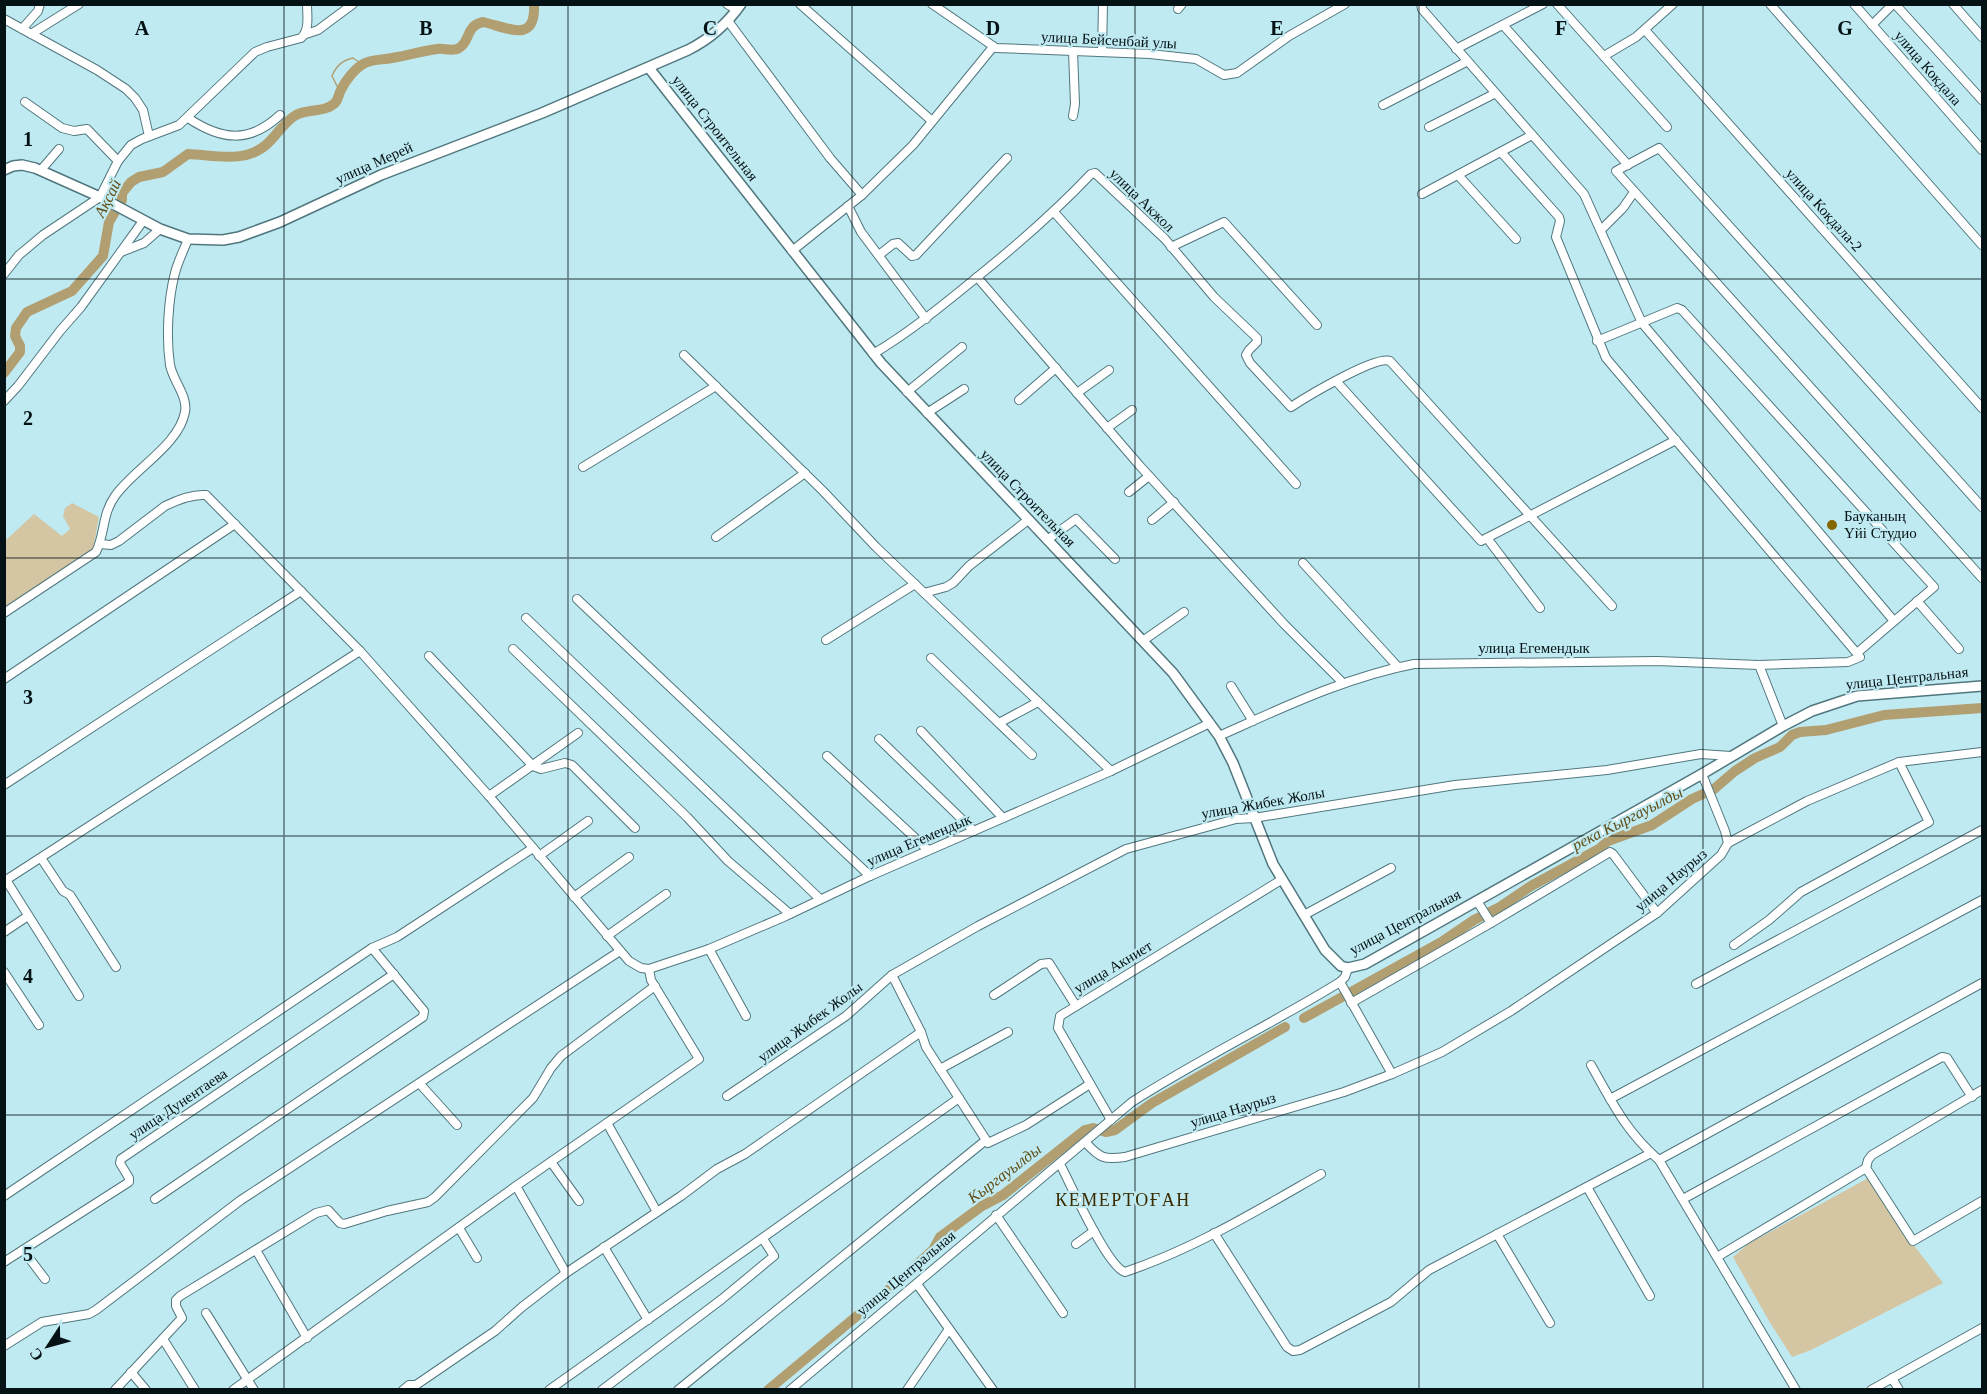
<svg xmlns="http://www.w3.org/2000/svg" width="1987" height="1394" viewBox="0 0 1987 1394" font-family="Georgia,serif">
	<rect width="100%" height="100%" fill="#c0eaf1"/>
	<g fill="#d4c6a3">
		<polygon points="72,503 99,517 93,549 83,558 5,608 5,541 34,514 62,536 70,529 63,516 65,508"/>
		<polygon points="1870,1177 1892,1217 1943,1283 1811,1350 1792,1357 1769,1321 1733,1257 1748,1244"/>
	</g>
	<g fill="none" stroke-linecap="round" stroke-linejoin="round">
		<path stroke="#b19f72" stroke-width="1.5" d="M 340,92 L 332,76 C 336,66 343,60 353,58 L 362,64"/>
		<g stroke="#b19f72" stroke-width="10">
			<path d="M 4,373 L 20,352 L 20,346 L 15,336 L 16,328 L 27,312 L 72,291 L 103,256 L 109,222 L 122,200 L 122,193 L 131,182 L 139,177 L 163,172 L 188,154 C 214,155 245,164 267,144 C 277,135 284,122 296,115 C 309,108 324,113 335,103 C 339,99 338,95 341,90 C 345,81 355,68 365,63 C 374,59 382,60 392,58 C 407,56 421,51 437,49 C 444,48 453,52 459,48 C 471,41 465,26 483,22 C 509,28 536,44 534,4"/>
			<polyline points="1304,1018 1443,941 1474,920 1500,907 1531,886 1599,849 1608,841 1652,825 1692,799 1714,789 1735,771 1755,758 1780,747 1792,735 1800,732 1826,730 1884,715 1982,708"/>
			<polyline points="768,1390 900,1280 933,1250 940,1237 982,1206 1003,1195 1085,1130 1093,1128 1106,1132 1115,1130 1152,1103 1285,1027"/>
		</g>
		<defs>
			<g id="minor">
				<polyline points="727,4 737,10"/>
				<polyline points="800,4 932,121"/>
				<polyline points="932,4 996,48 1150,54 1196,59 1224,75 1237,73 1289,36 1345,4"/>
				<polyline points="1421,4 1422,9 1584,194 1642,323 1894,621"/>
				<polyline points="1557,4 1667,127"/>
				<polyline points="1770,4 1982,245"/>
				<polyline points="1854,4 1982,150"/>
				<polyline points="1895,4 1982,100"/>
				<polyline points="1953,4 1982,37"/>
				<polyline points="1178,9 1182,4"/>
				<polyline points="4,19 97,70 126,89 135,98 143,110 149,136"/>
				<polyline points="728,21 830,158 862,195"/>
				<polyline points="1503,25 1628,165"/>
				<polyline points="1872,25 1893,4"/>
				<polyline points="22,29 38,11 40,4"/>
				<polyline points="1645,30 1982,408"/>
				<polyline points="31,34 79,4"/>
				<polyline points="306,34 318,30 353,4"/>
				<polyline points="1456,49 1543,4"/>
				<polyline points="1102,52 1103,4"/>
				<polyline points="1604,56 1636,37 1673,4"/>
				<polyline points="25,102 62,128 74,131 87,129 118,161"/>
				<polyline points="1383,105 1466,62"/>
				<polyline points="1073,116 1075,104 1073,51"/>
				<path d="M 188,118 C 221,140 249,144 280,115"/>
				<polyline points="1429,127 1494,94"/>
				<polyline points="41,170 59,149"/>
				<polyline points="1458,175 1516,239"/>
				<polyline points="1422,194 1532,135"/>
				<polyline points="848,206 861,232 926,319"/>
				<polyline points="1054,212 1296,484"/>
				<polyline points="1601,230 1623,208 1634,192"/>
				<polyline points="1171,247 1224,222 1317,325"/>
				<polyline points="792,251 862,195 913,145 993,47"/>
				<polyline points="121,252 144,243 160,229"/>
				<polyline points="879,255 893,244 898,243 912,256 916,255 1007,158"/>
				<path d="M 4,274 L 19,255 L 43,235 L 100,197 L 118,161 L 131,145 L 142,139 L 179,125 L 255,52 L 267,47 L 301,38 C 310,30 307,15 307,4"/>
				<polyline points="977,277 1140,466 1284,624 1343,683"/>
				<polyline points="1597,341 1677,308 1682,310 1934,587 1857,653"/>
				<path d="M 873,354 C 910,332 943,305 976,278 C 1017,245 1055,212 1091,174 L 1095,173 L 1165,239 L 1214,297 L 1257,338 L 1257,342 L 1249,350 L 1246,355 L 1250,363 L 1291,407 C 1306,397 1376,355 1390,361 L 1612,606"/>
				<polyline points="684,355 823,491 876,547 1111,771"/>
				<polyline points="1336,381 1481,541 1676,440"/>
				<polyline points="907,392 962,347"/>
				<polyline points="1077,393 1109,370"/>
				<polyline points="1019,400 1056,368"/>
				<polyline points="4,401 18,386 60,331 81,307 143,221"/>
				<polyline points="927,413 964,389"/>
				<polyline points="1107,428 1132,410"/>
				<polyline points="583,467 716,386"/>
				<polyline points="1129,492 1149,476"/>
				<polyline points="1982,507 1659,148 1616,171 1982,578"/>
				<polyline points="1152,520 1174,502"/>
				<polyline points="716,537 805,473"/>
				<polyline points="1487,538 1540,608"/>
				<polyline points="1047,540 1076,519 1115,559"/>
				<path d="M 100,544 L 111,545 L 119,541 L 165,506 C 177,500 193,494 206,495 L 360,651 L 489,796 L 629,961 L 641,968 L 649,969 L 709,949 L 786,916 L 870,876 L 1111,771 L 1210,723"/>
				<polyline points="1303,563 1398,667"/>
				<polyline points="924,593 946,587 953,583 969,566 1028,520"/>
				<polyline points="577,599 870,876"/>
				<polyline points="1917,601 1959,649"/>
				<path d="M 4,613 L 96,552 C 105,534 102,514 115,496 C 134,469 179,445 185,412 C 188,396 173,381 170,365 C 166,338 168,299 175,273 C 178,261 184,250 188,239"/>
				<polyline points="526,618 820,899"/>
				<polyline points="826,640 915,584"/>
				<polyline points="1144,640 1184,612"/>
				<polyline points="513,649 687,817 728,861 790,914"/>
				<polyline points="429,656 533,766 541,769 565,763 572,765 635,828"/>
				<polyline points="931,658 1032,755"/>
				<polyline points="1759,665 1783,726"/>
				<polyline points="4,679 235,524"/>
				<polyline points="1231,686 1253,721"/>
				<polyline points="999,723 1038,702"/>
				<polyline points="921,731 1003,818"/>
				<path d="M 1219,736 C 1282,708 1346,677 1414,664 L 1657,661 L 1759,665 L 1848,662 L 1860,657 L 1606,358 L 1556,237 L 1560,221 L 1559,217 L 1501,152"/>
				<polyline points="879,739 974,831"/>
				<polyline points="827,756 928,850"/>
				<polyline points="1702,774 1725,831 1728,843"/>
				<polyline points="4,785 301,591"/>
				<polyline points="489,796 578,733"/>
				<polyline points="539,856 588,821"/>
				<polyline points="41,858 63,891 70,895 116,967"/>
				<polyline points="574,897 629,857"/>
				<polyline points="1477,901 1491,923"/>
				<polyline points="1304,915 1391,868"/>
				<polyline points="4,932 28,916"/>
				<polyline points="607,936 666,894"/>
				<polyline points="1734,945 1769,920 1801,892 1929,822 1899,762"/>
				<polyline points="709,949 746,1016"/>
				<polyline points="4,972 39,1025"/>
				<polyline points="892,975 921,1032 926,1047 988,1143 1026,1125 1090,1084"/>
				<polyline points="1340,982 1392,1074"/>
				<polyline points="1696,984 1982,830"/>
				<polyline points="994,995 1041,964 1049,963 1076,1006"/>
				<polyline points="79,996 6,880 360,651"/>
				<polyline points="1351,1003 1491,923 1610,852 1613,854 1657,913"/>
				<path d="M 1591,1065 C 1612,1102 1626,1132 1659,1160 L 1796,1390"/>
				<polyline points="940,1069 1008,1032"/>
				<polyline points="420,1084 457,1125"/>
				<polyline points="727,1096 846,1016 892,975 978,926 1126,849 1236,819 1254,818 1455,785 1607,770 1701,754 1731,756"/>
				<polyline points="1610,1099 1982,900"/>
				<polyline points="1111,1120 1058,1028 1060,1016 1281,880"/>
				<polyline points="607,1123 657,1212"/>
				<path d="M 1086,1143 C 1100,1158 1104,1160 1125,1157 L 1344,1092 L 1392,1074 L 1442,1052 L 1511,1011 L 1657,913 L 1721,855 L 1728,843 L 1807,801 L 1899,762 L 1982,752"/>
				<polyline points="1659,1160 1982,983"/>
				<polyline points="551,1162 579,1201"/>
				<path d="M 1060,1164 C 1070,1183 1107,1267 1125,1272 C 1194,1249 1258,1210 1321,1174"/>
				<polyline points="1866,1168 1913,1241 1982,1201"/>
				<polyline points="516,1186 566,1273"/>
				<polyline points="1587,1187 1650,1296"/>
				<polyline points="4,1196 372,948 397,937 533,848"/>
				<polyline points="155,1199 423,1017 424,1011 372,948"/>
				<polyline points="1683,1199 1942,1057 1947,1058 1972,1097"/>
				<polyline points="996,1215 1063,1313"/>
				<polyline points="459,1228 477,1258"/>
				<polyline points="1214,1233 1287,1347 1293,1351 1300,1350 1391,1302 1429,1270 1651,1153"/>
				<polyline points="1497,1234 1550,1323"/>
				<polyline points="1076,1244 1094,1231"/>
				<polyline points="604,1247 648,1320"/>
				<polyline points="23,1250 45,1279"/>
				<polyline points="256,1250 307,1338"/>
				<polyline points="1717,1257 1866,1168 1868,1160 1872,1155 1982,1090"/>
				<polyline points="4,1262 129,1182 129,1178 120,1163 121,1159 394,974"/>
				<polyline points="917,1284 993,1390"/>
				<polyline points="206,1313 254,1390"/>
				<polyline points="163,1339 195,1390"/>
				<polyline points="4,1346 42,1322 89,1314 96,1310 241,1200 620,951"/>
				<polyline points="131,1372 146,1390"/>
				<polyline points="1892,1378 1899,1390"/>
				<polyline points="115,1390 182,1318 176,1306 176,1300 180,1296 316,1213 328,1210 340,1223 344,1224 387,1211 428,1202 435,1197 533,1098 551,1068 561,1056 655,986"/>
				<polyline points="233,1390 516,1186 699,1059 651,980 649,969"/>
				<polyline points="403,1390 409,1385 416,1385 495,1331 522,1307 566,1273 681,1196 717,1169 745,1154 921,1032"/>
				<polyline points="549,1390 959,1098"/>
				<polyline points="602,1390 722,1299 774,1256 763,1239"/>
				<polyline points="678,1390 986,1140"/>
				<path d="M 790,1390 L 1132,1102 C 1199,1059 1272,1024 1340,982 L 1345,977 L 1348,968"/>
				<polyline points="907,1390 949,1329"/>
				<polyline points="1871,1390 1982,1328"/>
			</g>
			<g id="major">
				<polyline points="649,68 881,363 1173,673 1219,736 1233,763 1273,864 1325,950 1341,966 1348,968 1365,964 1702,774 1783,726 1812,711 1857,696 1982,686"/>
				<path d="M 4,170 L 13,166 L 22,165 L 35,168 L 100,197 L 160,229 L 188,239 L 223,240 L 239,237 L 280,222 L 381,175 L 542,113 L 688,50 C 710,39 727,24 741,4"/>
			</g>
		</defs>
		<use href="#minor" stroke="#50777e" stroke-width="10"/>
		<use href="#major" stroke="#50777e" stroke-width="12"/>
		<use href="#minor" stroke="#fff" stroke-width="8"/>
		<use href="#major" stroke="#fff" stroke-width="9"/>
	</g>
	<path fill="none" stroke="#041215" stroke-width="1.5" stroke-opacity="0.55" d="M 284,4 L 284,1390M 568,4 L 568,1390M 852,4 L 852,1390M 1135,4 L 1135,1390M 1419,4 L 1419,1390M 1703,4 L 1703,1390M 4,279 L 1982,279M 4,558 L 1982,558M 4,836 L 1982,836M 4,1115 L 1982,1115"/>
	<circle fill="#856701" stroke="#c0eaf1" stroke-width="2" cx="1832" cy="525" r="6"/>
	<g text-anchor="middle" stroke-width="4.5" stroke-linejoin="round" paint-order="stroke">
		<g font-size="15" fill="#041215" stroke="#c0eaf1">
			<text transform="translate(1109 40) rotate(3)" y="5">улица Бейсенбай улы</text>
			<text transform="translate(1928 68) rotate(49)" y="5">улица Кокдала</text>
			<text transform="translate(715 128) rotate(52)" y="5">улица Строительная</text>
			<text transform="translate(374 163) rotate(-24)" y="5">улица Мерей</text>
			<text transform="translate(1142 200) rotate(44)" y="5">улица Акжол</text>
			<text transform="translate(1824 210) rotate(48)" y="5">улица Кокдала-2</text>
			<text transform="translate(1028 498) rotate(46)" y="5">улица Строительная</text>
			<text x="1534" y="653">улица Егемендык</text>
			<text transform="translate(1907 678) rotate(-6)" y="5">улица Центральная</text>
			<text transform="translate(1263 803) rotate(-10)" y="5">улица Жибек Жолы</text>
			<text transform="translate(919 840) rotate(-23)" y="5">улица Егемендык</text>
			<text transform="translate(1671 880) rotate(-40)" y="5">улица Наурыз</text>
			<text transform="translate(1405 922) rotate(-28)" y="5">улица Центральная</text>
			<text transform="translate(1113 967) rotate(-31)" y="5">улица Акниет</text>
			<text transform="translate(810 1022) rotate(-36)" y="5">улица Жибек Жолы</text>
			<text transform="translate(178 1104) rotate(-34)" y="5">улица Дунентаева</text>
			<text transform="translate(1233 1110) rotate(-17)" y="5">улица Наурыз</text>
			<text transform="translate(906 1273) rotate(-40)" y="5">улица Центральная</text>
		</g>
		<g font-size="15" fill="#041215" stroke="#c0eaf1" text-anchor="start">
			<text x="1844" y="521">Бауканың<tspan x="1844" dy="17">Үйі Студио</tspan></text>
		</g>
		<g font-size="16" font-style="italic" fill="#614d16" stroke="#c0eaf1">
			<text transform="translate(107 198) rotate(-63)" y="6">Ақсай</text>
			<text transform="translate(1627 818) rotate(-27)" y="6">река Кыргауылды</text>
			<text transform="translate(1004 1173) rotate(-37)" y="6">Кыргауылды</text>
		</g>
		<g font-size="18" letter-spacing="1.5" fill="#3a2c01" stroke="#c0eaf1">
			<text x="1123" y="1206">КЕМЕРТОҒАН</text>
		</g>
	</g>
	<g font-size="20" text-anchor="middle" font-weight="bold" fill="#041215" stroke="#c0eaf1" stroke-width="4.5" stroke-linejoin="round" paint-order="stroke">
		<text x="142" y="35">A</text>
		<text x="426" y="35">B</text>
		<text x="710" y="35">C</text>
		<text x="993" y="35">D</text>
		<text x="1277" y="35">E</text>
		<text x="1561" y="35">F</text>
		<text x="1845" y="35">G</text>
		<text x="28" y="146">1</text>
		<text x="28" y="425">2</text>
		<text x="28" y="704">3</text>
		<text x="28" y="983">4</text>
		<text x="28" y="1261">5</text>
	</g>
	<rect width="1987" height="1394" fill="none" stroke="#041215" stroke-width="12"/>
	<g transform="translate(48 1346) rotate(234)" stroke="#c0eaf1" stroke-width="4.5" paint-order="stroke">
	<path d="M0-4.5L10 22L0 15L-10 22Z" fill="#041215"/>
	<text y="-9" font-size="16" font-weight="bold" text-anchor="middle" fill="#041215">С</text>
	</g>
</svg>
